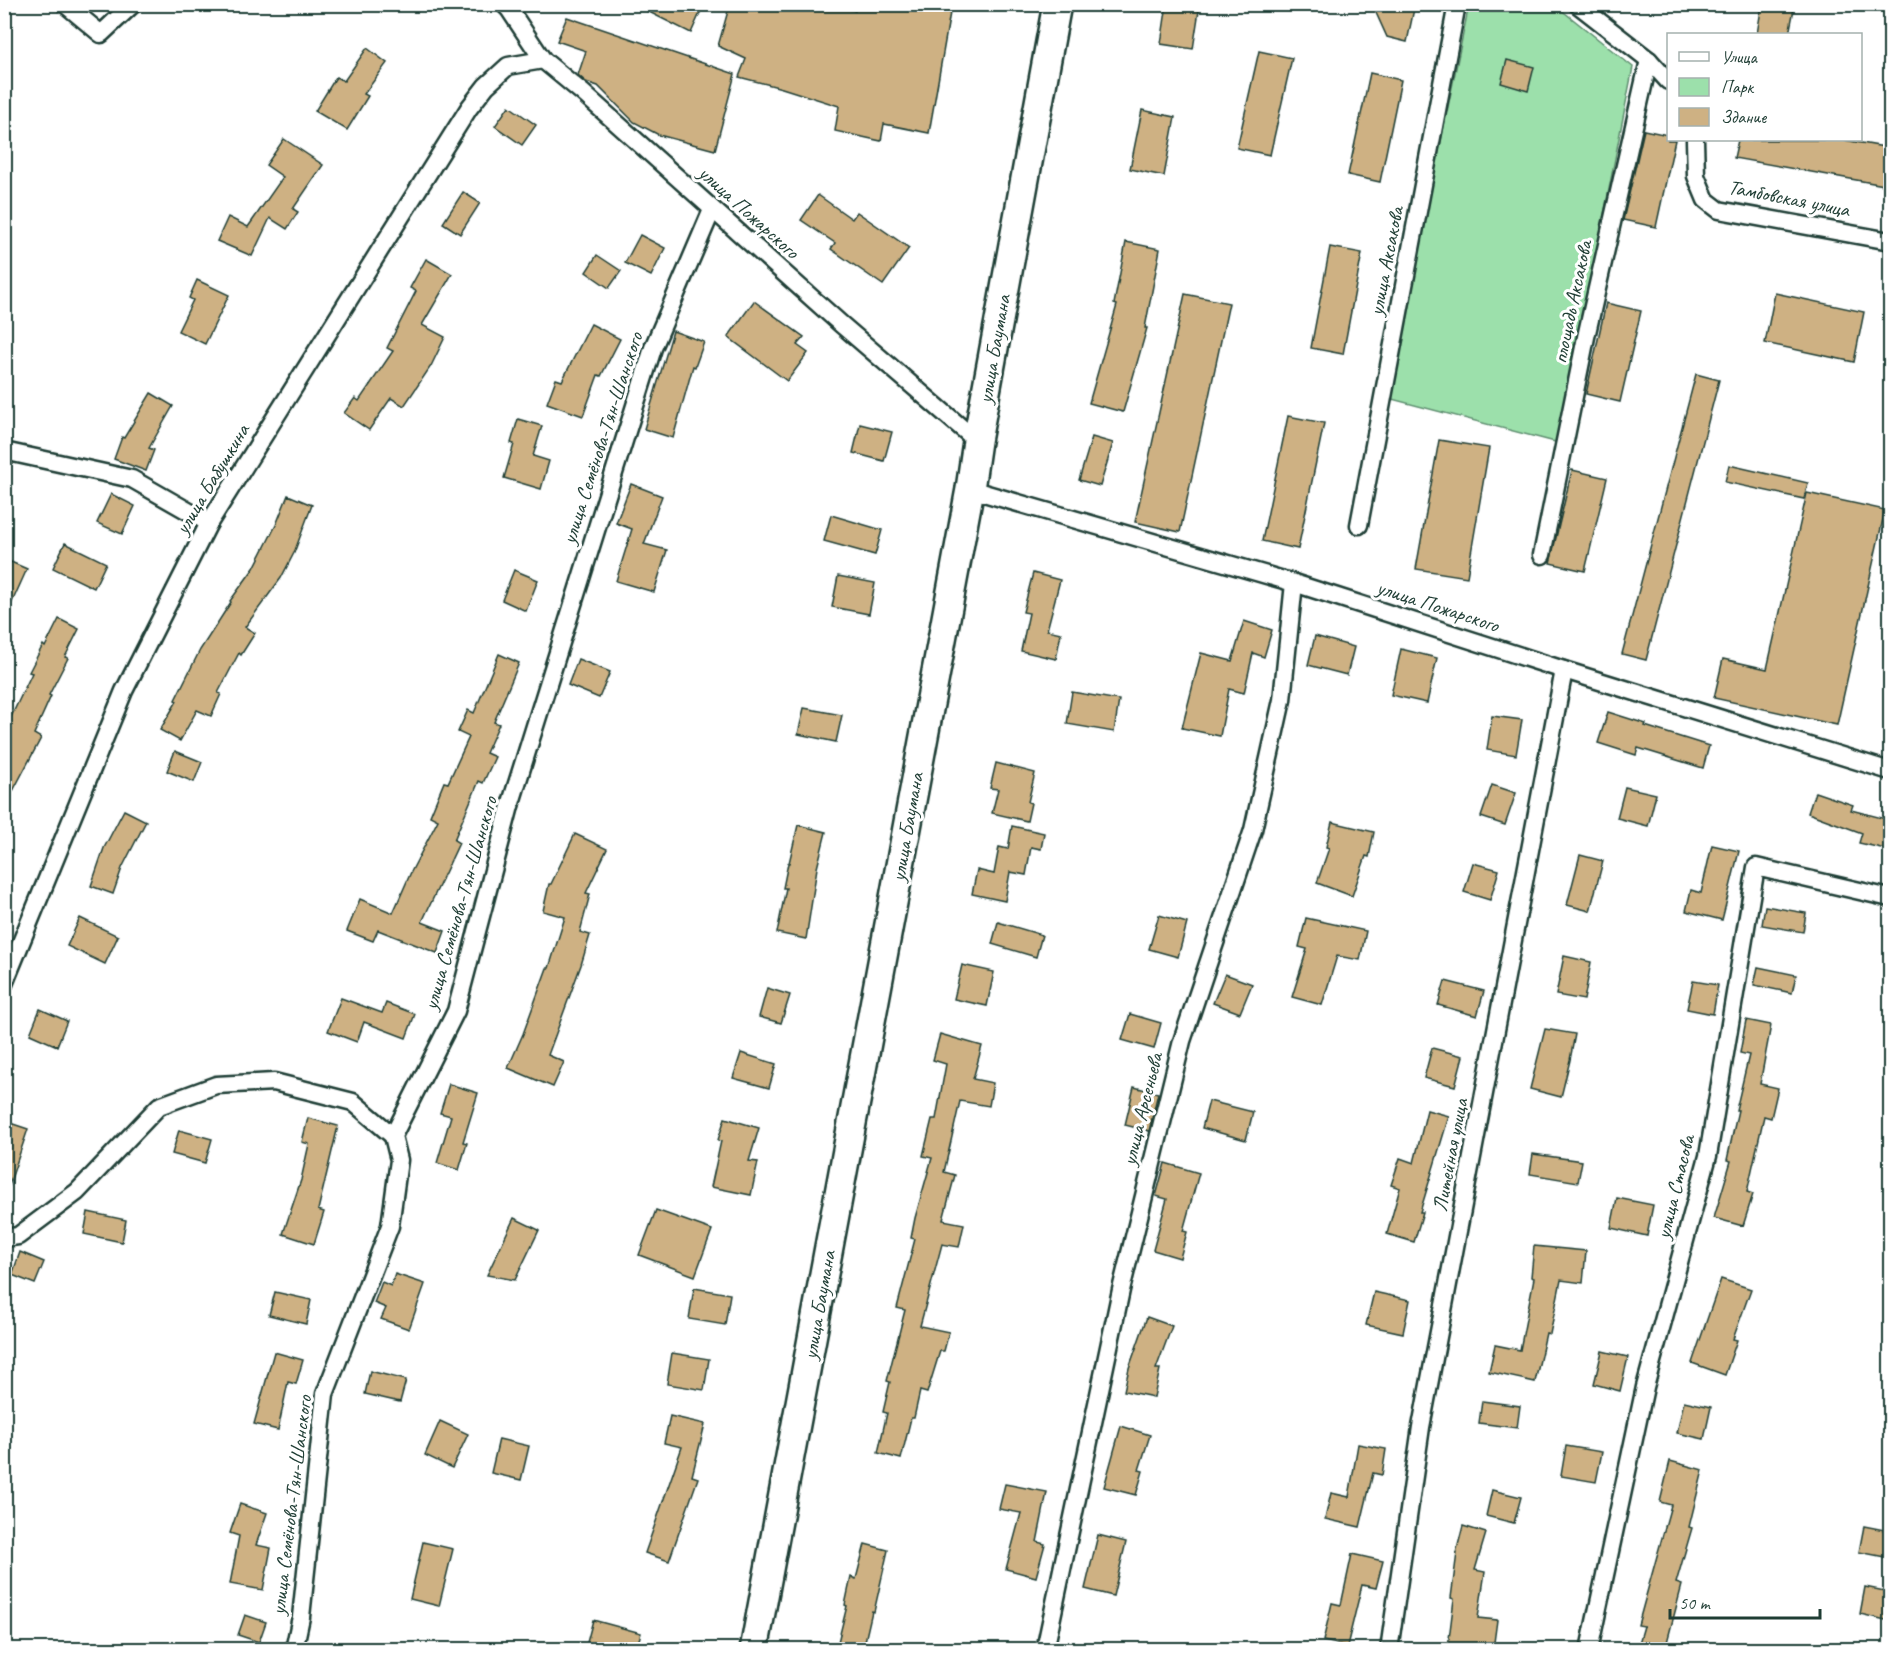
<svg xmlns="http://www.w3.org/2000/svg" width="1895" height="1654" viewBox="0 0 1895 1654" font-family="Caveat,sans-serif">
	<rect width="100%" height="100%" fill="#fff"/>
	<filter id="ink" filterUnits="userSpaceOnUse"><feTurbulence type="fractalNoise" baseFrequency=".0167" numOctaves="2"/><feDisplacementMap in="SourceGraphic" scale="12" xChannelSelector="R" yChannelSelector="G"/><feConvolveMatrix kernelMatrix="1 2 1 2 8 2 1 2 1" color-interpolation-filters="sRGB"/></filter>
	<g filter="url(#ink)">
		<polygon fill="#9ce0ab" stroke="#5e8e70" stroke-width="1.5" points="1469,5 1555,5 1633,67 1559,443 1388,398"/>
		<g fill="#ceb183" stroke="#1f3d34" stroke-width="1.5">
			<polygon points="633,4 704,4 691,33"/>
			<polygon points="730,4 831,4 855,11 856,4 933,4 951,7 929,133 884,124 881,141 835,131 839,106 782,88 739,77 746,59 718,46"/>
			<polygon points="1167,4 1200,4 1193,49 1161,44"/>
			<polygon points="1372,4 1415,4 1407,42 1387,37"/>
			<polygon points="1762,4 1795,4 1789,34 1757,34"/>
			<polygon points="567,17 735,74 715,150 659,135 634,122 598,86 586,82 578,75 586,51 557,41"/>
			<polygon points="367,48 387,63 364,94 368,96 347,130 315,111 336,77 344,81"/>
			<polygon points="1259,51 1292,58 1270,155 1237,148"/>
			<polygon points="1507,60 1534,67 1528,91 1501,83"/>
			<polygon points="1370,73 1401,80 1380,182 1348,175"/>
			<polygon points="509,106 536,125 522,145 495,126"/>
			<polygon points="1142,110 1175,117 1164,176 1130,169"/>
			<polygon points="1644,130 1668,135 1668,140 1675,140 1656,227 1623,220"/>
			<polygon points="284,139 323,165 293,209 298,212 287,229 270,218 252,256 217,241 228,217 248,227 283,177 266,165"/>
			<polygon points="1738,140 1844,140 1890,148 1890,186 1734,158"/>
			<polygon points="463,192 480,203 460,234 443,223"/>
			<polygon points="818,195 852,219 857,212 909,248 883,285 831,249 835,243 801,220"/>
			<polygon points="640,235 665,248 651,276 625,263"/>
			<polygon points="1126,242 1160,249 1145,328 1147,328 1123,412 1089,403 1117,305 1114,304"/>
			<polygon points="1330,247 1362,253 1343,354 1311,348"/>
			<polygon points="597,255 621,271 609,288 586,272"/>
			<polygon points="426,259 452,274 422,325 445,337 431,366 404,406 391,398 369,430 344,413 355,398 359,401 393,351 387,348 416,291 410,288"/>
			<polygon points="197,280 229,295 205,344 178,331 193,300 189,298"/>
			<polygon points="1775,293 1864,312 1854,362 1765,343"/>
			<polygon points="1185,294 1229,303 1180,532 1135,522"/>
			<polygon points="754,301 804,337 797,345 808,353 787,381 728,337"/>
			<polygon points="1606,303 1641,311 1620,402 1586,394"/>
			<polygon points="591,324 620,339 601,376 598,375 583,416 547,403 556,379 562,381"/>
			<polygon points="673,331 704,342 695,367 693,366 673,438 644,429"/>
			<polygon points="1696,374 1719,380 1646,660 1622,654"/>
			<polygon points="151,393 173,406 149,448 154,450 146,471 114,459 122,437 124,438"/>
			<polygon points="1288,416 1324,423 1298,549 1262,541"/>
			<polygon points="518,419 542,426 533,456 549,461 541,489 504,478 514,444 511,443"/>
			<polygon points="860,424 892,432 884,461 853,453"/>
			<polygon points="1092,437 1113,443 1100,486 1079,480"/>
			<polygon points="1439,440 1489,448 1467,577 1416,569"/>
			<polygon points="1729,465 1808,483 1804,499 1725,482"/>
			<polygon points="1572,470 1607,478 1585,571 1550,563"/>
			<polygon points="631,484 662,496 644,544 667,550 654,592 616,581 632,529 616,523"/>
			<polygon points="1807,493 1885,510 1837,725 1714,698 1723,659 1767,669"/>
			<polygon points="111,494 135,506 122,534 97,523"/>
			<polygon points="288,495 312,505 294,553 281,578 245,627 255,633 241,655 239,653 218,693 221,694 211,716 197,710 180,741 160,730 177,701 175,700 200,650 231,602 230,601 254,568 276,525"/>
			<polygon points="831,515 882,530 875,555 824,541"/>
			<polygon points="65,543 106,563 94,588 53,568"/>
			<polygon points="4,559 27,569 4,620"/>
			<polygon points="514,570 538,580 526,611 502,600"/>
			<polygon points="1033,573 1060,580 1047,630 1061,633 1056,659 1021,651 1029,613 1023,612"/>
			<polygon points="838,576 875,583 869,614 832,607"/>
			<polygon points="59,619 79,629 65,657 68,658 49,695 51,696 34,734 41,738 4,808 4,719 9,721 32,673 29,672 43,645 45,647"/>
			<polygon points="1244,621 1272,630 1264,657 1253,653 1244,693 1229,689 1220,736 1182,728 1201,653 1232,661"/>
			<polygon points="1315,636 1354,647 1347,675 1308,665"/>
			<polygon points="1401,649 1437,658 1427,703 1391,695"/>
			<polygon points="499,654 519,663 494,722 499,724 486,753 495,757 483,783 479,781 454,840 459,843 422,922 445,931 437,953 378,930 373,941 347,931 360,899 393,913 411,872 438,820 430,816 444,782 448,783 469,737 458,732 468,710 474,713"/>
			<polygon points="578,659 610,672 599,698 568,685"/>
			<polygon points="1072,692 1119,700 1114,732 1067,724"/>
			<polygon points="804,708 842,715 836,742 798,734"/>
			<polygon points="1608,712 1646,724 1645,726 1709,746 1703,768 1638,748 1636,755 1598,743"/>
			<polygon points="1492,716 1522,720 1516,755 1487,750"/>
			<polygon points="175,751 202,762 194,782 167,771"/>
			<polygon points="996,763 1035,773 1028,802 1031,803 1027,821 992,813 998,789 990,788"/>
			<polygon points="1492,785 1516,793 1505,825 1481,817"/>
			<polygon points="1625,787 1656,794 1648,826 1617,818"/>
			<polygon points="1815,792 1853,805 1851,810 1890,820 1890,850 1859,843 1862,833 1808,813"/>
			<polygon points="124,810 146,821 122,868 113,894 91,886 104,848"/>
			<polygon points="1332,822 1374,832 1369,857 1366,856 1352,896 1317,883 1329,848 1326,847"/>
			<polygon points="798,825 826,832 817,868 806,939 777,933 786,888 783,888 788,863 789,863"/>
			<polygon points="1012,826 1044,833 1041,849 1031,847 1026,875 1010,872 1005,901 972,894 977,870 994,874 999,847 1008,849"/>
			<polygon points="575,834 607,849 586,893 590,894 580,932 590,935 581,965 548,1055 564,1062 553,1087 508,1068 523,1034 547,968 549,968 565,917 543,911 549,884 551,884"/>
			<polygon points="1712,845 1739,851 1722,920 1686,911 1691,890 1701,893"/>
			<polygon points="1580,855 1603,861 1590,911 1567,905"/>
			<polygon points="1473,863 1499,870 1490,900 1464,892"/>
			<polygon points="1765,906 1806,913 1803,932 1762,925"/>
			<polygon points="1159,915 1187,923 1178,957 1149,949"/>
			<polygon points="80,918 118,936 105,964 67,946"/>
			<polygon points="1306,918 1366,931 1360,960 1337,956 1322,1005 1292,997 1307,949 1299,947"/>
			<polygon points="998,922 1042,935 1036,957 992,944"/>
			<polygon points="1564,956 1591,962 1584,1000 1556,995"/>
			<polygon points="962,965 994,972 987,1006 954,999"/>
			<polygon points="1758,967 1796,975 1792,993 1754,985"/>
			<polygon points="1225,974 1252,984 1240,1013 1213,1003"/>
			<polygon points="1445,981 1484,991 1477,1016 1438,1005"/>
			<polygon points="1693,981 1718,985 1713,1014 1687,1009"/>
			<polygon points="767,988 790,995 781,1023 759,1017"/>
			<polygon points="341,998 382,1013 386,1003 415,1014 406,1038 364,1022 357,1042 328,1031"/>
			<polygon points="40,1009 67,1021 57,1046 30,1034"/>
			<polygon points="1130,1014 1161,1023 1154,1049 1122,1040"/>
			<polygon points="1746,1020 1771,1025 1760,1084 1778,1088 1771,1118 1764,1116 1747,1192 1753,1194 1743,1226 1714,1218 1731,1161 1727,1160 1738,1110 1736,1110 1749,1055 1740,1053"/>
			<polygon points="1545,1029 1575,1034 1570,1060 1561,1097 1530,1089"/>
			<polygon points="940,1034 982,1046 973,1079 993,1083 989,1106 960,1101 944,1172 955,1175 943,1220 964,1224 959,1247 942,1244 920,1326 949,1332 944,1351 940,1351 927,1393 920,1391 914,1418 911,1418 901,1459 878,1453 887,1413 883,1412 890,1382 887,1381 905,1310 897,1308 915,1239 911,1238 915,1218 932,1158 923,1156 932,1119 936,1119 946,1064 933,1060"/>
			<polygon points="1432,1048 1463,1056 1455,1086 1424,1078"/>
			<polygon points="741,1053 776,1064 769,1088 733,1078"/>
			<polygon points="449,1084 478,1093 463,1142 467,1143 459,1170 437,1163 451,1116 440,1113"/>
			<polygon points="1134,1087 1158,1093 1149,1131 1125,1125"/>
			<polygon points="1209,1101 1253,1112 1246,1140 1202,1128"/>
			<polygon points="1427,1110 1449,1116 1420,1212 1423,1212 1414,1242 1387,1234 1400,1188 1391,1185 1400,1158 1414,1163"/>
			<polygon points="308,1118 338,1126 318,1210 324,1212 314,1244 283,1234 301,1180 309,1144 302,1142"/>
			<polygon points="725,1118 759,1128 749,1161 758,1162 751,1195 711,1187 721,1141 718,1140"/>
			<polygon points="4,1121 28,1129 7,1191 4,1191"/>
			<polygon points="179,1130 212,1139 205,1163 172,1154"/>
			<polygon points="1533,1154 1582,1161 1578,1182 1530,1174"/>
			<polygon points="1165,1163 1199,1173 1183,1231 1187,1232 1180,1258 1153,1250 1167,1199 1156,1196"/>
			<polygon points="1617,1198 1653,1205 1647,1236 1611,1228"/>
			<polygon points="656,1210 712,1230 695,1276 639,1255"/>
			<polygon points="88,1212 126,1220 122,1242 84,1234"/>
			<polygon points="514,1218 539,1230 515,1280 487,1275"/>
			<polygon points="1534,1246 1586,1251 1583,1283 1561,1280 1550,1334 1546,1333 1535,1382 1489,1372 1495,1345 1520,1350 1534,1278 1531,1277"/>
			<polygon points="20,1252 44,1262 35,1284 12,1275"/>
			<polygon points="395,1274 425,1284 409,1329 381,1319 386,1308 374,1303 382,1282 391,1286"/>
			<polygon points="1721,1279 1751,1289 1733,1339 1737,1340 1725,1375 1692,1363"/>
			<polygon points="694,1288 730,1294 725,1325 689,1319"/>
			<polygon points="275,1292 311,1300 306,1324 269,1315"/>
			<polygon points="1374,1292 1410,1300 1403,1333 1366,1325"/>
			<polygon points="1147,1317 1172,1326 1156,1369 1160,1369 1154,1397 1124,1391 1129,1368"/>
			<polygon points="1602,1351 1628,1357 1620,1391 1594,1384"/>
			<polygon points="274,1352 303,1360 296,1384 288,1382 278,1430 254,1424"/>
			<polygon points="672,1353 709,1359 704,1390 667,1384"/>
			<polygon points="370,1371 406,1380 400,1402 365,1394"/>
			<polygon points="1482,1401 1520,1406 1517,1428 1479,1423"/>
			<polygon points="1684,1401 1711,1407 1704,1439 1677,1433"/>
			<polygon points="670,1416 705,1424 692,1476 698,1478 669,1561 645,1553 682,1447 664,1443"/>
			<polygon points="440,1421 468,1434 452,1468 425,1455"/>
			<polygon points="1121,1426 1150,1435 1139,1470 1143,1471 1136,1495 1104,1487"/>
			<polygon points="499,1439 529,1446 521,1480 491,1473"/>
			<polygon points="1358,1444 1386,1449 1382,1475 1373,1473 1360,1527 1325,1519 1331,1493 1349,1497"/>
			<polygon points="1566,1446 1602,1452 1596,1482 1561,1476"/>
			<polygon points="1670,1461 1703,1470 1689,1527 1692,1528 1676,1583 1682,1585 1665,1650 1637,1650 1644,1626 1638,1625 1671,1505 1660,1502"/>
			<polygon points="1005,1484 1047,1492 1037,1542 1045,1544 1036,1577 1006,1569 1021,1513 999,1509"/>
			<polygon points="1492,1490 1521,1497 1514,1523 1486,1516"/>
			<polygon points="240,1504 267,1513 256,1545 271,1548 263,1590 230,1584 239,1536 230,1533"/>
			<polygon points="1463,1526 1486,1533 1475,1570 1485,1572 1478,1618 1497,1620 1493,1650 1448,1647 1454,1599 1451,1598 1457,1553 1456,1553"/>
			<polygon points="1864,1526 1890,1531 1890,1558 1859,1552"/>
			<polygon points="1098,1535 1126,1542 1113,1596 1085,1589"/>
			<polygon points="423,1542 453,1549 439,1606 410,1599"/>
			<polygon points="865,1544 888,1550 874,1612 872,1611 863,1650 836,1650 847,1606 845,1605 851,1577 856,1579"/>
			<polygon points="1352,1554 1383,1561 1376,1588 1362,1585 1347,1646 1323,1641 1332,1603 1341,1605"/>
			<polygon points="1865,1587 1890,1592 1890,1621 1860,1614"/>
			<polygon points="245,1615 266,1622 259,1642 238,1635"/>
			<polygon points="593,1620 641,1633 636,1650 585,1650"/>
		</g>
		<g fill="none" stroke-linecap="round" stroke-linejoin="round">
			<defs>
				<g id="minor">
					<polyline points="65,4 101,34 133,4"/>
					<polyline points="504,4 509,9 543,60 583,93 842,325 977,441"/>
					<polyline points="1577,4 1649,60 1668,81"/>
					<polyline points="1695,140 1696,176 1706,200 1719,210 1890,241"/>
					<polyline points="4,451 132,479 209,523"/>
					<polyline points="970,489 1294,583 1564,670 1890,771"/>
					<polyline points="1359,525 1457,4"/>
					<polyline points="1542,555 1586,337 1649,60"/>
					<polyline points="4,984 124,691 209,523 469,108 486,86 508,66 543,60"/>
					<polyline points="4,1238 18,1236 77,1192 159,1106 216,1085 274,1082 353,1102 393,1136"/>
					<polyline points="294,1650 301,1617 325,1394 390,1226 399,1160 393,1136 456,1011 510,806 653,348 712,210"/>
					<polyline points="1045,1650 1121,1290 1182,1041 1253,830 1282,700 1294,583"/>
					<polyline points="1389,1650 1421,1427 1564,670"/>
					<polyline points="1589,1650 1645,1387 1708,1156 1756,867 1890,898"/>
				</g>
				<polyline id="primary" points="754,1650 970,489 977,441 1057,4"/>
			</defs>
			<use href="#minor" stroke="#1f3d34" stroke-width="21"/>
			<use href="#primary" stroke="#1f3d34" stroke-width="32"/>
			<use href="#minor" stroke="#fff" stroke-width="16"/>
			<use href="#primary" stroke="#fff" stroke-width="27"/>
		</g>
	</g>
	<g text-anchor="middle" stroke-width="6" stroke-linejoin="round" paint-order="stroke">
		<g font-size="21" fill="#1f3d34" stroke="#fff">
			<text transform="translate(1789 198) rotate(11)" y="7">Тамбовская улица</text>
			<text transform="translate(749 212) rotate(42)" y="7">улица Пожарского</text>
			<text transform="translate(1386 261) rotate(-79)" y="7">улица Аксакова</text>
			<text transform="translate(1572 302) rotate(-78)" y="7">площадь Аксакова</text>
			<text transform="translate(994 349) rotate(-80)" y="7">улица Баумана</text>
			<text transform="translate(602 438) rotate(-72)" y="7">улица Семёнова-Тян-Шанского</text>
			<text transform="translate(212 479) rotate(-59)" y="7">улица Бабушкина</text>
			<text transform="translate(1438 606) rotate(18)" y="7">улица Пожарского</text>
			<text transform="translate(907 827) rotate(-80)" y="7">улица Баумана</text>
			<text transform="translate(460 903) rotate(-74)" y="7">улица Семёнова-Тян-Шанского</text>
			<text transform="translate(1142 1109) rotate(-76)" y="7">улица Арсеньева</text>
			<text transform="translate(1450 1155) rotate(-79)" y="7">Литейная улица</text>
			<text transform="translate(1675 1187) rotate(-76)" y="7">улица Стасова</text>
			<text transform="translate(819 1305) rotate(-80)" y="7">улица Баумана</text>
			<text transform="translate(291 1505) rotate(-83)" y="7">улица Семёнова-Тян-Шанского</text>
		</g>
	</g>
	<rect width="1895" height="1654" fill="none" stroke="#fff" stroke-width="24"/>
	<rect x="12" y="12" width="1871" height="1630" fill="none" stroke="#1f3d34" stroke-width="2" filter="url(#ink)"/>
	<rect x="1667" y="33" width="195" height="108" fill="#ffffff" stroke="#a5b1ae" stroke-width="1.5"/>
	<rect x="1679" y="52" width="30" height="9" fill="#ffffff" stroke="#a5b1ae" stroke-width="1.5"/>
	<text x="1721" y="63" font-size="18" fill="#1f3d34">Улица</text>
	<rect x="1679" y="78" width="30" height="18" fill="#9ce0ab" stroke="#a5b1ae" stroke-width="1.5"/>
	<text x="1721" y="93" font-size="18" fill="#1f3d34">Парк</text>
	<rect x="1679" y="108" width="30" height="18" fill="#ceb183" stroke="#a5b1ae" stroke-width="1.5"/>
	<text x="1721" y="123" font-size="18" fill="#1f3d34">Здание</text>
	<path d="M1670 1609v9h150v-9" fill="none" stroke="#1f3d34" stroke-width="3"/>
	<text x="1679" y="1609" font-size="18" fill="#1f3d34" stroke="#ffffff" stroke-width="4.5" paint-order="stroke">50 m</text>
</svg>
